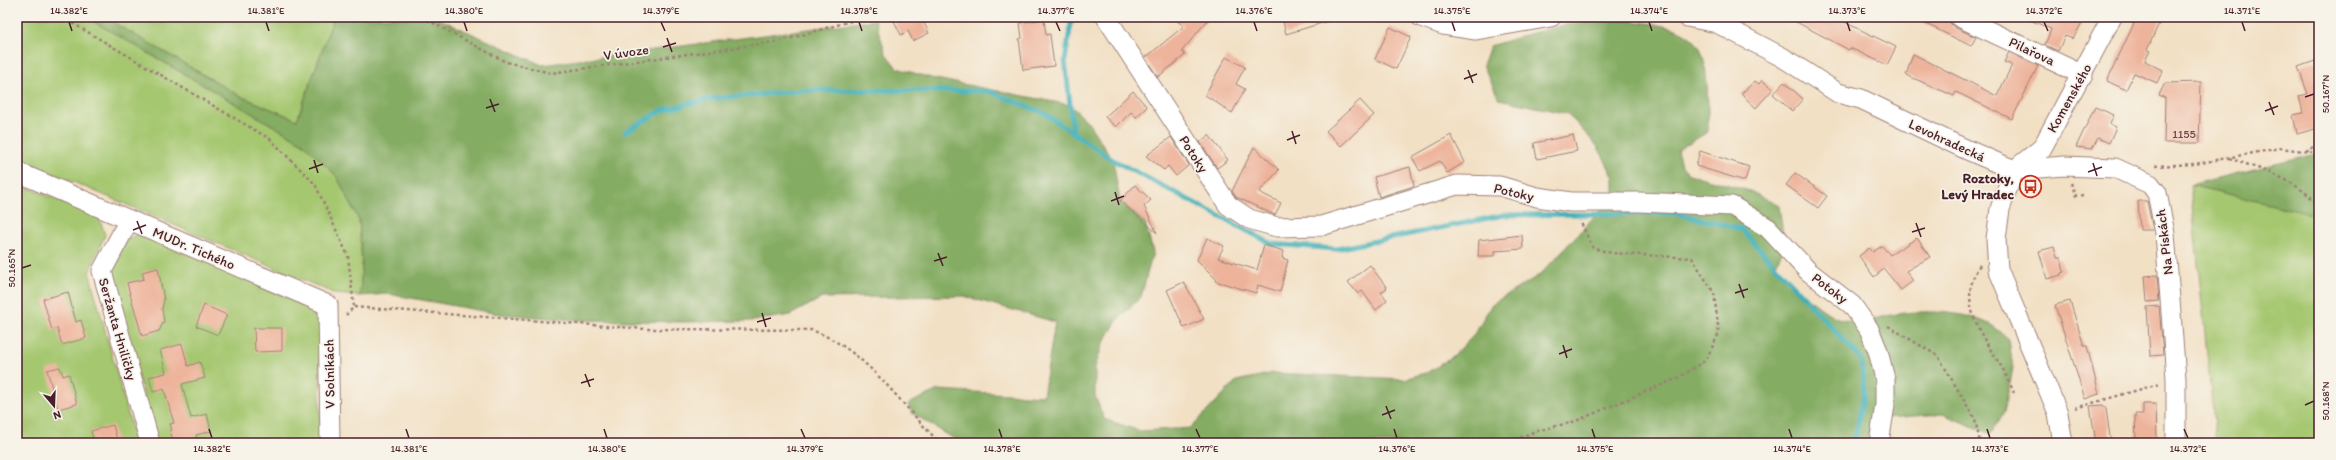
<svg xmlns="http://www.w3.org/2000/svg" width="2336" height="460" viewBox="0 0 2336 460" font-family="Itim,sans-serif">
	<rect width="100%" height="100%" fill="#f7f3e8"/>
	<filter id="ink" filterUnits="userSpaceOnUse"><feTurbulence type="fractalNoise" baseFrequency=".025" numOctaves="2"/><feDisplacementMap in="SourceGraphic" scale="8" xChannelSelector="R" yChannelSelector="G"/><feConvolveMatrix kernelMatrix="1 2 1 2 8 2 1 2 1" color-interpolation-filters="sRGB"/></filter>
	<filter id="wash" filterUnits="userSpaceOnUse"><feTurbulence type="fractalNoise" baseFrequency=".012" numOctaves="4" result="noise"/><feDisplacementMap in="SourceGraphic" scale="16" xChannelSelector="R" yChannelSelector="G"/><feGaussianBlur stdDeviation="0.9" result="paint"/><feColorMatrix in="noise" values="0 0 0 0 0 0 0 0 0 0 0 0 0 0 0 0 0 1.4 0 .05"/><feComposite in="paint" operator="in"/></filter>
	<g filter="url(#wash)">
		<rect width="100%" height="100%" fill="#f2e0c5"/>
		<g fill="#a5c770" stroke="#78734e">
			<polygon points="17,17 86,17 303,143 337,177 359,220 362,264 360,296 336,294 17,158"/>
			<polygon points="104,17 334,17 297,120 240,96"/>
			<polygon points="17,183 99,217 105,235 89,272 136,443 17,443"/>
			<polygon points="2190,185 2319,216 2319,443 2216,443"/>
			<polygon points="138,233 309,307 320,322 320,443 157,443 110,275 123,243"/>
		</g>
		<g fill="#84ac62" stroke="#676646">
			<path d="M 86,17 L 104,17 L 240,96 L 297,120 L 334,17 L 435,17 L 542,65 L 875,20 L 886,54 L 897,68 L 931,78 L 1070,105 L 1087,121 L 1113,160 L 1120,201 L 1145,223 L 1153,252 L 1141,297 L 1118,319 L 1103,344 L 1095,367 L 1095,396 L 1104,419 L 1140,431 L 1191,428 L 1236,381 L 1274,373 L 1404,379 L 1429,372 L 1452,357 L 1473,336 L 1492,304 L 1541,274 L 1614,195 L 1614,178 L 1598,147 L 1568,114 L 1499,99 L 1483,65 L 1490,46 C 1548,28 1591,13 1653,24 C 1671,27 1686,30 1698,45 C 1709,58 1708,114 1708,132 L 1677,150 L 1681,165 L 1689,174 L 1750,191 L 1779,206 L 1785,246 L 1775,266 C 1789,281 1824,316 1844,320 C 1863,324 1879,317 1897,314 C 1923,310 1963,311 1987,323 C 1995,326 2002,334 2009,339 L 2013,369 L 2004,412 L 1990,434 L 1943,414 L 1872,419 L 1867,443 L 961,443 L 912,413 L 908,404 L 938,390 L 1043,396 L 1055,322 L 964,296 L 822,298 L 790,315 L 752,321 L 683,322 L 576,320 L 499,314 L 389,294 L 360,296 L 362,264 L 359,220 L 337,177 L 303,143 Z"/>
			<polygon points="2319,153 2319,216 2190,185"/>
		</g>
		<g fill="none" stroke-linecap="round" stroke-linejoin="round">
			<g stroke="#40b0b9" stroke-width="5">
				<polyline points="1072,17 1065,60 1073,131"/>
				<polyline points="625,132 663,110 709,99 809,90 988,91 1044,113 1113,160 1272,244 1336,249 1504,215 1674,213 1741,229 1861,359 1864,392 1854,443"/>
			</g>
		</g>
		<g id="blocks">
			<g fill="#eeb49b">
				<polygon points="892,17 936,17 924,23 929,33 913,41 908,31 901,35"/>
				<polygon points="1172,17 1210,17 1182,51 1185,55 1158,77 1145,58 1184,26"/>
				<polygon points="1282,17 1331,17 1332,20 1286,34"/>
				<polygon points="1787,17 1834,17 1896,47 1887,65 1850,48 1849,50"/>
				<polygon points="1912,17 1944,17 1954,27 1976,37 1971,46"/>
				<polygon points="2023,17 2085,17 2073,39 2065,36 2058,51 2045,45 2051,29"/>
				<polygon points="2137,17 2162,17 2147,50 2150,51 2145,61 2163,70 2157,83 2134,73 2126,90 2107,81"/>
				<polygon points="1044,19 1046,35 1050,34 1054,66 1023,70 1019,39 1022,38 1020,23"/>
				<polygon points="1390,27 1411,37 1396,69 1375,59"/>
				<polygon points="2009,52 2038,66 2012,119 1956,92 1954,96 1906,75 1913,54 1997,96 2012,65 2004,62"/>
				<polygon points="1226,57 1245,67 1236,84 1245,89 1232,113 1205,95"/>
				<polygon points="2315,61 2319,70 2319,128 2297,134 2293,115 2303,113 2299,96 2308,94 2298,67"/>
				<polygon points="1762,80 1773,89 1756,108 1741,94 1755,81 1759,84"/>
				<polygon points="1784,82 1803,99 1792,111 1773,94"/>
				<polygon points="2201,82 2199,143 2164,143 2165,98 2159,95 2165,83"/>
				<polygon points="1133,91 1147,107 1136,117 1131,112 1116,127 1105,117"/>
				<polygon points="1360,100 1374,115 1341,146 1326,131"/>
				<polygon points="2095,107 2114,115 2110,124 2116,127 2109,143 2098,138 2092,149 2076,147"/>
				<polygon points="1209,135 1228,160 1217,168 1200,142"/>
				<polygon points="1451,135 1465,162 1447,173 1440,161 1420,171 1412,157"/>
				<polygon points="1573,135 1577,151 1537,159 1534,143"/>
				<polygon points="1171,137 1189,165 1176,176 1168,166 1164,170 1146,156"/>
				<polygon points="1254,147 1279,170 1259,192 1281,203 1275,215 1236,197 1232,191"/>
				<polygon points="1700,151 1749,167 1745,181 1696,166"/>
				<polygon points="1410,167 1414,186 1379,197 1374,177"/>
				<polygon points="1795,173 1827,196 1818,208 1786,185"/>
				<polygon points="1135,185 1151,200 1144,206 1157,233 1120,201"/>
				<polygon points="2138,201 2147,201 2153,230 2140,230"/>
				<polygon points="1522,235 1523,249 1495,251 1495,256 1478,256 1479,240"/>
				<polygon points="1207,238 1224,246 1218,258 1257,270 1264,245 1284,251 1282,258 1288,260 1280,292 1258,285 1256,293 1215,281 1216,279 1197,260"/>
				<polygon points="1917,238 1930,257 1906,271 1913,281 1901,290 1884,269 1874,277 1859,256 1869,248 1873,252 1882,246 1890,255"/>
				<polygon points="2054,247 2057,258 2061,258 2064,272 2061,273 2061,275 2047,279 2039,251"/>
				<polygon points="1370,265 1387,288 1381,292 1387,300 1376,310 1362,291 1358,294 1348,282"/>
				<polygon points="158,268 164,300 162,309 164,321 159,331 142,336 127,283 144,279 142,272"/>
				<polygon points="2157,275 2159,301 2147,302 2145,276"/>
				<polygon points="1184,282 1204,319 1184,328 1167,290"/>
				<polygon points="68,292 76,322 81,320 86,338 62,345 57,328 52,330 43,299"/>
				<polygon points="2070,301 2084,346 2087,346 2099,394 2085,399 2055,305"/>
				<polygon points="204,305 227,315 218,335 196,326"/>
				<polygon points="2159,306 2163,355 2150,356 2147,307"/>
				<polygon points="254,328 282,328 282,351 255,352"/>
				<polygon points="182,344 188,366 200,362 205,378 182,384 191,418 207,414 211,431 196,435 197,440 174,443 170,431 172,430 170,424 174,423 164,389 153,392 149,377 166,373 160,350"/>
				<polygon points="60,367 63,376 69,374 77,404 58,409 47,370"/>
				<polygon points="2143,404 2156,404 2157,443 2136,441 2135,414 2143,414"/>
				<polygon points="2103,405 2106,409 2111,443 2096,443 2090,406"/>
				<polygon points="113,425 118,443 94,443 91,431"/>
			</g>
		</g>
	</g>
	<g filter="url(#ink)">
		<use href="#blocks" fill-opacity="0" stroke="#9e8078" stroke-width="1"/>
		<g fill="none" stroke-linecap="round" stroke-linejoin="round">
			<defs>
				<g id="minor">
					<polyline points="1106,17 1228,205 1249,219 1277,227 1321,226 1457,185 1500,186 1537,197 1571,202 1639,202 1732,206 1768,228 1808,271 1852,305 1869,329 1878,351 1885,379 1885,405 1879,443"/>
					<polyline points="1421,17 1443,25 1476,30 1551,17"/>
					<polyline points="1687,17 1717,23 1782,57 1838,93 1861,99 1963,148 2014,170 2064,166 2115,168 2150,184 2157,193 2165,233 2176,379 2176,443"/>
					<polyline points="1959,17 2083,75"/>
					<polyline points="2014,170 2000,209 1996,239 1998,269 2058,413 2063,443"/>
					<polyline points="2014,170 2042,148 2112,17"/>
					<polyline points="17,172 328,305 330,443"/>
					<polyline points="129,220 102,271 150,443"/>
				</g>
			</defs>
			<use href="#minor" stroke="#9e8078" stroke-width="21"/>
			<g stroke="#9e8078" stroke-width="2.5" stroke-dasharray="3 3" stroke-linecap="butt">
				<polyline points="62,17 270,139 315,184 348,256 354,307 346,315"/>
				<polyline points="422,17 506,62 551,73 781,41 865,17"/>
				<polyline points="2305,151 2319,144"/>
				<path d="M 2229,158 C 2262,170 2295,178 2319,206"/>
				<polyline points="2155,166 2195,164 2280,148 2319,153"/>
				<polyline points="2071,183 2076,196 2083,195"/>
				<path d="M 1980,265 C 1956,301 1981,335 2001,366 C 2006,374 2010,384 2014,393"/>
				<path d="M 354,307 L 646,329 L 811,330 C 866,349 900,404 940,443"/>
				<polyline points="1888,326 1938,356 1975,419 1980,443"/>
				<polyline points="2075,408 2159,384"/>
				<polyline points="1509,443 1533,432 1576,421 1678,378 1706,360 1719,333 1714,293 1692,258 1611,253 1593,248 1580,221"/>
			</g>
			<use href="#minor" stroke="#fff" stroke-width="19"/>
		</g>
	</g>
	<path fill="none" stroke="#4a1f2b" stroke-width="1.5" d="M 69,22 L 72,31M 266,22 L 269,31M 464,22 L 467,31M 661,22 L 665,31M 859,22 L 862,31M 1056,22 L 1060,31M 1254,22 L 1257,31M 1452,22 L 1455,31M 1649,22 L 1652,31M 1847,22 L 1850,31M 2044,22 L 2048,31M 2242,22 L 2245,31M 667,38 L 672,52M 663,47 L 676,43M 1468,70 L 1473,83M 1464,79 L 1477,74M 2305,97 L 2314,94M 490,99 L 495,112M 2269,102 L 2274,115M 486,108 L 499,104M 2265,111 L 2278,106M 1292,131 L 1296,144M 1287,140 L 1300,135M 314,160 L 318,173M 2093,163 L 2097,176M 309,169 L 323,164M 2088,172 L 2102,167M 1115,192 L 1119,205M 1111,201 L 1124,196M 137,221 L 142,234M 1916,223 L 1921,237M 133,230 L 146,225M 1912,232 L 1925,228M 938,253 L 943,266M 934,261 L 947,257M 22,268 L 31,265M 1739,284 L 1744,298M 1735,293 L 1748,289M 762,313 L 766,327M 757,322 L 771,318M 1563,345 L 1567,358M 1559,354 L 1572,349M 585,374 L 590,387M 581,383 L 594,379M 2305,405 L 2314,401M 1386,406 L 1391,419M 1382,415 L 1395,410M 209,429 L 212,438M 406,429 L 409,438M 604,429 L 607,438M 801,429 L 805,438M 999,429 L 1002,438M 1196,429 L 1200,438M 1394,429 L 1397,438M 1592,429 L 1595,438M 1789,429 L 1792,438M 1987,429 L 1990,438M 2184,429 L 2188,438"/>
	<defs>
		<symbol id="bus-ring" viewBox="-11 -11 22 22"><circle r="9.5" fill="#f7f3e8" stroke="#c8321e" stroke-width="1.5"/><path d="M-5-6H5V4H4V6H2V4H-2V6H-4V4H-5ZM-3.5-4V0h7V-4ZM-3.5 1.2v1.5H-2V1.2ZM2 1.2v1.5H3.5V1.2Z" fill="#c8321e"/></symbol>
	</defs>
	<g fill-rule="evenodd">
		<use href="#bus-ring" x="2018" y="174" width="25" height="25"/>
	</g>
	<g text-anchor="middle" stroke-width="3.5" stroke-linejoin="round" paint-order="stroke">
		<g font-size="12" fill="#734447">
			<text x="2184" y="138">1155</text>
		</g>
		<g font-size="14" fill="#4a1f2b" stroke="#f7f3e8">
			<text transform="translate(2032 51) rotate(25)" y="5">Pilařova</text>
			<text transform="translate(626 52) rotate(-8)" y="5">V úvoze</text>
			<text transform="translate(2069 98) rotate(-61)" y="5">Komenského</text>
			<text transform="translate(1947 140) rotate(25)" y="5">Levohradecká</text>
			<text transform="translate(1194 154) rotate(57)" y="5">Potoky</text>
			<text transform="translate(1514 192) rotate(13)" y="5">Potoky</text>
			<text transform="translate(2164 242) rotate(-97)" y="5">Na Pískách</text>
			<text transform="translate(194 248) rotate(23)" y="5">MUDr. Tichého</text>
			<text transform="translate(1830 288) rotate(37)" y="5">Potoky</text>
			<text transform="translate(118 329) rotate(74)" y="5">Seržanta Hniličky</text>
			<text transform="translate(329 374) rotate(-91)" y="5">V Solníkách</text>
		</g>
		<g font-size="14" font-weight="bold" fill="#4a1f2b" stroke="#f7f3e8" text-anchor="end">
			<text x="2014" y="183">Roztoky,<tspan x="2014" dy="16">Levý Hradec</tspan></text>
		</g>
	</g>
	<rect width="2336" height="460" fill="none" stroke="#f7f3e8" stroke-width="44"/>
	<g transform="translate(54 406) rotate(161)" stroke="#f7f3e8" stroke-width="3" paint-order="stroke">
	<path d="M0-3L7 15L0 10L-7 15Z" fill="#4a1f2b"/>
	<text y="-6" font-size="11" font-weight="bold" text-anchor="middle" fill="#4a1f2b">N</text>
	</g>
	<rect x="22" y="22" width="2292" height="416" fill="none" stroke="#4a1f2b" stroke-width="1.5"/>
	<g font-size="10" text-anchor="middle" fill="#4a1f2b">
		<text x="69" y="14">14.382°E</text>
		<text x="266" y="14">14.381°E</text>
		<text x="464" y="14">14.380°E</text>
		<text x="661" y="14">14.379°E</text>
		<text x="859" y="14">14.378°E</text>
		<text x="1056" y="14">14.377°E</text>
		<text x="1254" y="14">14.376°E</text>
		<text x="1452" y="14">14.375°E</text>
		<text x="1649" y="14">14.374°E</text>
		<text x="1847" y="14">14.373°E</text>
		<text x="2044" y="14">14.372°E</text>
		<text x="2242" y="14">14.371°E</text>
		<text transform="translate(2325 94) rotate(-90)" y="4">50.167°N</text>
		<text transform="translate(11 268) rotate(-90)" y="4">50.165°N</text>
		<text transform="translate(2325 401) rotate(-90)" y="4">50.168°N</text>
		<text x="212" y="452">14.382°E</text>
		<text x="409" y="452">14.381°E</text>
		<text x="607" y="452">14.380°E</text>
		<text x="805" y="452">14.379°E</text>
		<text x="1002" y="452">14.378°E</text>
		<text x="1200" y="452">14.377°E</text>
		<text x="1397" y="452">14.376°E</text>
		<text x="1595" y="452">14.375°E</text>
		<text x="1792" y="452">14.374°E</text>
		<text x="1990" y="452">14.373°E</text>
		<text x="2188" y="452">14.372°E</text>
	</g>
</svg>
